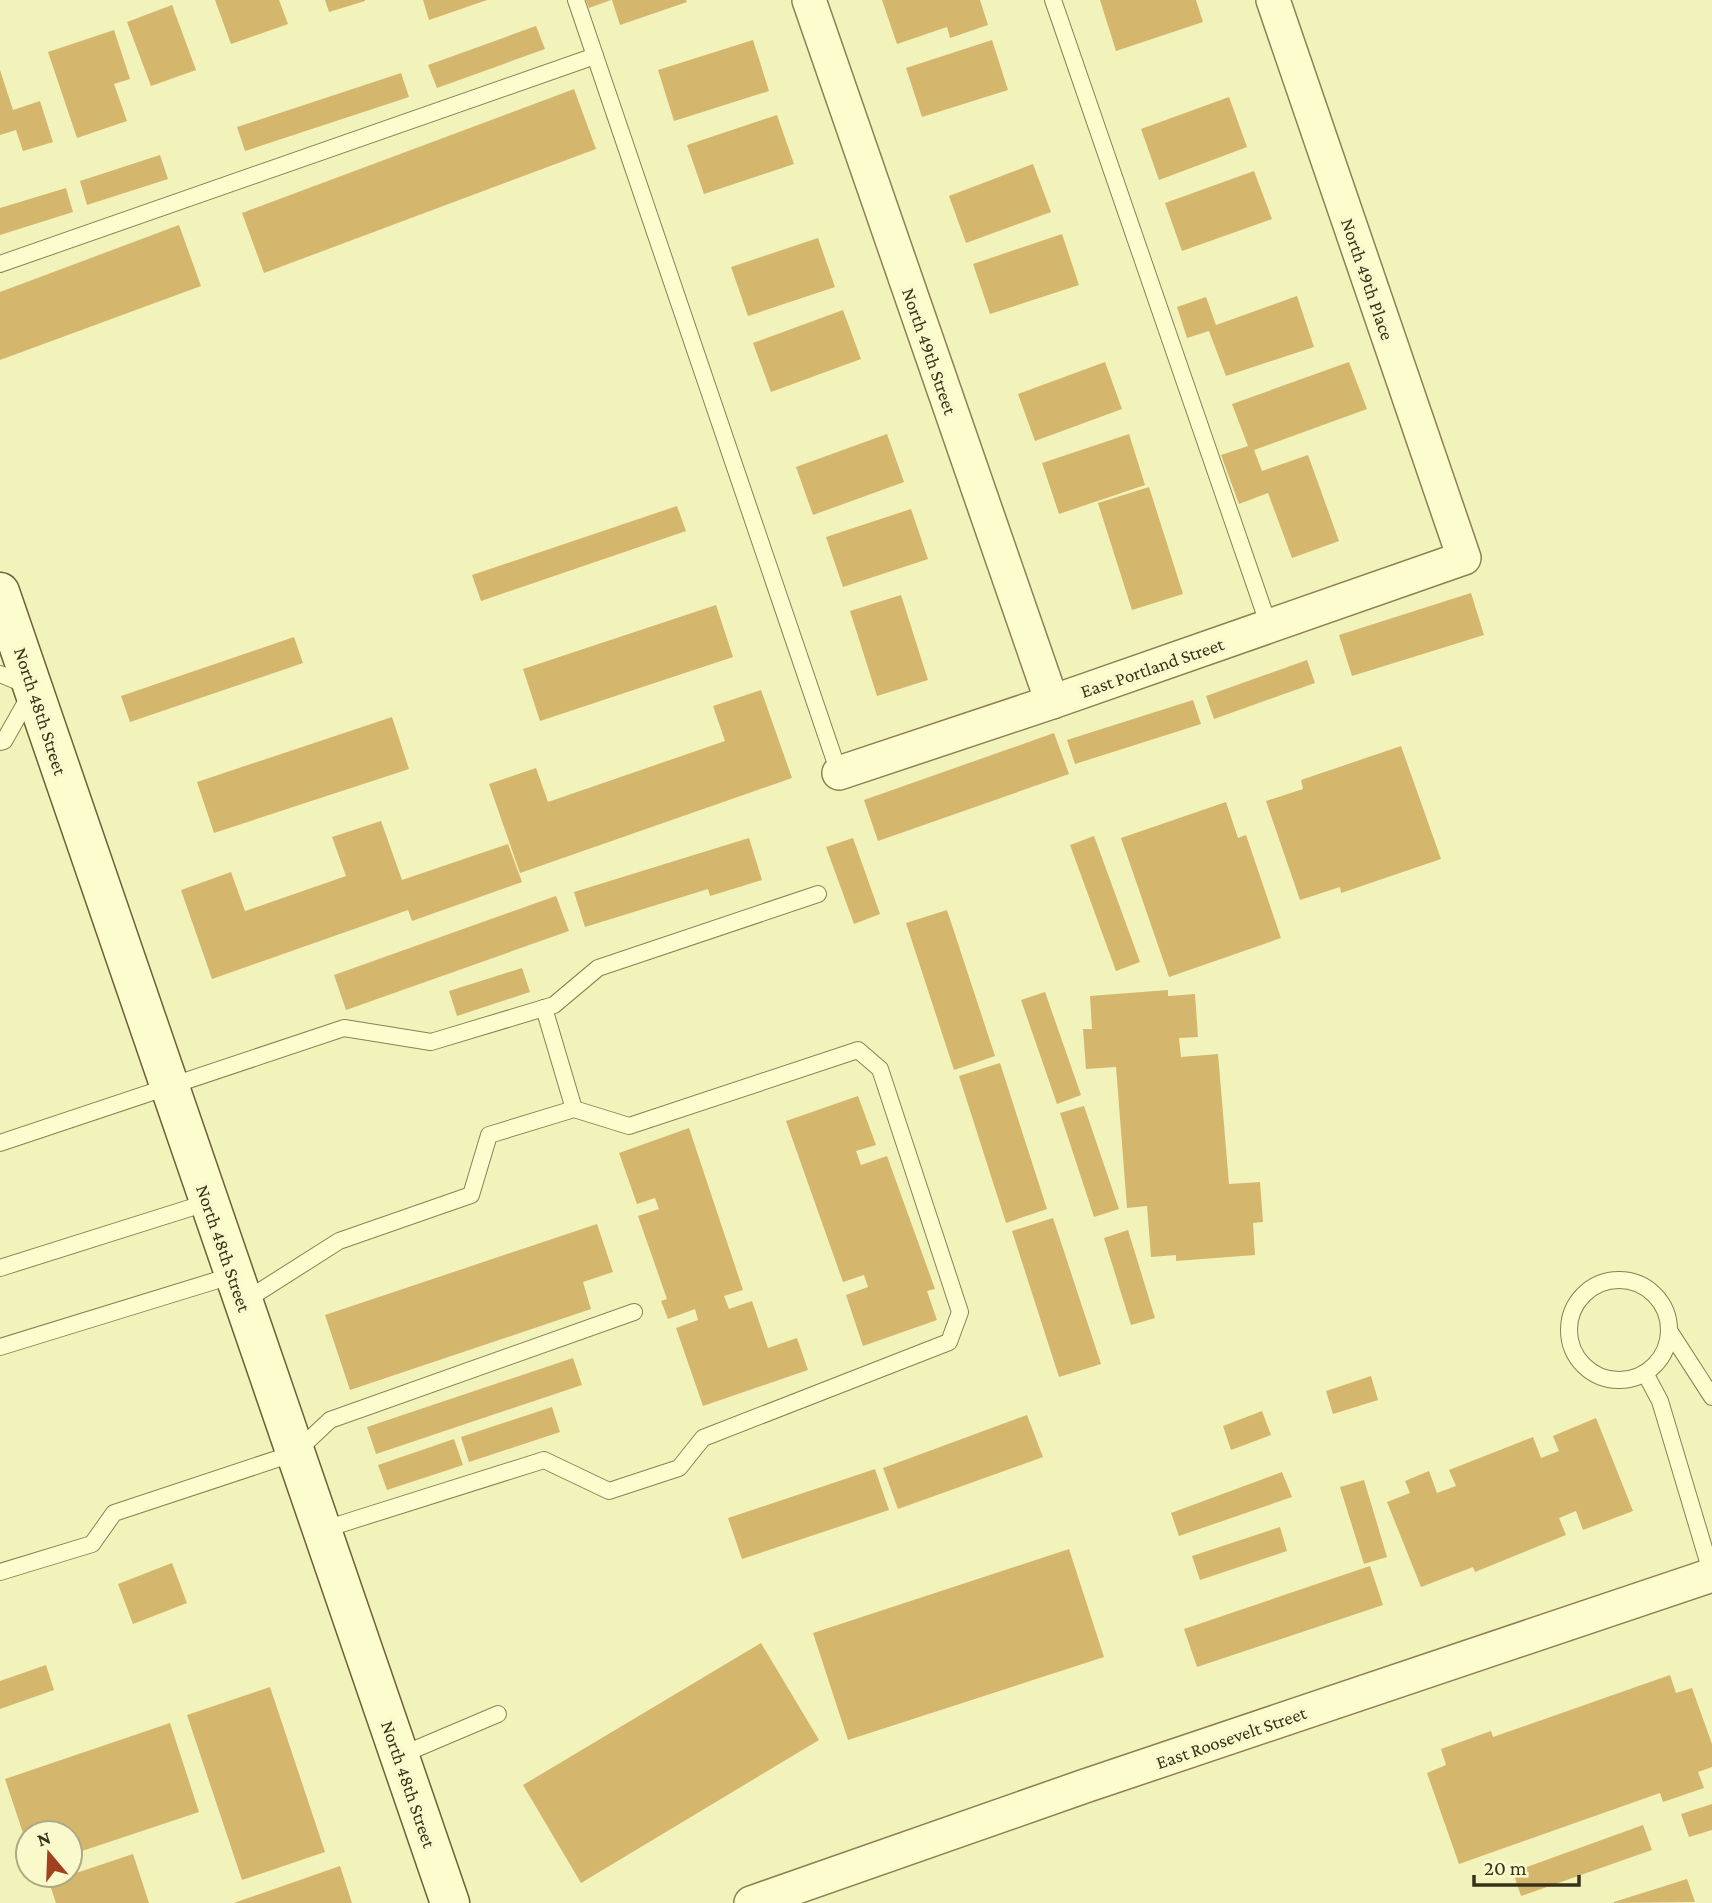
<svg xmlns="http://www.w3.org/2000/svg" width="1712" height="1903" viewBox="0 0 1712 1903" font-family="'Crimson Pro',serif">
	<rect width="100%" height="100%" fill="#f2f2bb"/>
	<g fill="#d5b66d">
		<polygon points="215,0 279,0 288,24 231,44"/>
		<polygon points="325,0 365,0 365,1 329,12"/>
		<polygon points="423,0 487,0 429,20"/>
		<polygon points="586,0 611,0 589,8"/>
		<polygon points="612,0 686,0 687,2 620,25"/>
		<polygon points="882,0 980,0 988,25 950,38 947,27 897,44"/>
		<polygon points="1100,0 1196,0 1203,22 1116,51"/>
		<polygon points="172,5 196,70 151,86 127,22"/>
		<polygon points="536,26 545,49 437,88 428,65"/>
		<polygon points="114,30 130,79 114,84 127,121 77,138 48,52"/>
		<polygon points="753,40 769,91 674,121 658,70"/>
		<polygon points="992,40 1008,90 922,117 906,68"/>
		<polygon points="0,70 13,110 40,101 53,142 23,151 16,130 0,135"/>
		<polygon points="401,73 409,97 245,151 237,127"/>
		<polygon points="574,89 596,149 264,273 242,213"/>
		<polygon points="1229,97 1247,147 1159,180 1141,129"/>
		<polygon points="777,115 794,164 704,194 687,145"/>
		<polygon points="160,155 168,179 87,205 80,181"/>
		<polygon points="1033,164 1051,212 966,243 949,196"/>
		<polygon points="1254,171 1272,219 1182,251 1165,203"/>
		<polygon points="66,188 73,212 0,235 0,208"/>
		<polygon points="179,225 201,286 0,360 0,292"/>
		<polygon points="1062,234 1079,285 990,314 973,264"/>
		<polygon points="818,238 835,287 748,316 731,267"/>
		<polygon points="1297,296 1314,347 1226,376 1209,331 1187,338 1177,307 1206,297 1216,325"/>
		<polygon points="843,310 861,359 771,392 753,343"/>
		<polygon points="1105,362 1122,409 1035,441 1018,394"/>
		<polygon points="1349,362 1367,409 1254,450 1262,471 1308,455 1339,541 1292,558 1268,493 1239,504 1221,455 1248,446 1232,404"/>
		<polygon points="887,434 904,482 813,515 796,467"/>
		<polygon points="1129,434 1145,485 1059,514 1042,463"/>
		<polygon points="1149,487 1183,594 1132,610 1098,503"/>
		<polygon points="677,506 686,531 481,601 472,575"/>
		<polygon points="911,509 928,559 843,587 826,537"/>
		<polygon points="1471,593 1484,635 1352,676 1339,635"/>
		<polygon points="901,595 928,680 877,696 850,611"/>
		<polygon points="716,605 733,657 540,721 523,669"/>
		<polygon points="294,637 303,663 130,722 121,696"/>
		<polygon points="1307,660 1315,683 1214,719 1206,696"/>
		<polygon points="761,690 792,778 520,873 489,784 536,768 548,802 725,741 713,706"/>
		<polygon points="1193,700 1201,724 1075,764 1067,740"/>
		<polygon points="392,717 409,769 214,833 197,782"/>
		<polygon points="1054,733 1069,774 878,841 864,800"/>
		<polygon points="1401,746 1441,859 1341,893 1340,887 1300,900 1266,801 1303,789 1301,780"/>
		<polygon points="1226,802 1238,838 1246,835 1281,938 1169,977 1121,838"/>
		<polygon points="381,821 402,880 508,844 522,882 412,921 408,910 212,979 181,890 231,872 245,911 346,876 332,837"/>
		<polygon points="1094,836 1140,962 1116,971 1070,845"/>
		<polygon points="749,838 762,880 710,896 708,889 585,927 574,892"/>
		<polygon points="853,838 880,914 854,924 826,847"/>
		<polygon points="556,896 569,931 346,1010 334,975"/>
		<polygon points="947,910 995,1056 954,1070 906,923"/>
		<polygon points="522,968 530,992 457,1016 449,991"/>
		<polygon points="1168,990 1168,996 1195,994 1198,1037 1179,1038 1181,1057 1218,1054 1229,1184 1260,1182 1263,1222 1253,1223 1255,1255 1176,1261 1176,1255 1151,1257 1147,1206 1127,1208 1116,1067 1086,1069 1083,1029 1092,1029 1090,996"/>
		<polygon points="1045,992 1081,1095 1057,1104 1021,1000"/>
		<polygon points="1000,1063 1047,1209 1006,1223 959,1076"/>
		<polygon points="858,1096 876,1145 856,1151 861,1165 887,1156 935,1289 927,1291 937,1320 863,1346 846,1295 868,1287 864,1275 843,1282 786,1121"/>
		<polygon points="1084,1106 1119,1209 1094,1217 1060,1113"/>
		<polygon points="689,1128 743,1290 724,1296 729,1309 752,1301 768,1348 797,1338 808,1370 703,1406 676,1328 698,1320 695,1309 668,1319 661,1301 667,1299 638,1216 659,1209 655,1198 637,1204 619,1153"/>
		<polygon points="1053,1218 1101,1364 1059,1377 1012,1231"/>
		<polygon points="597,1224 613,1272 583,1282 591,1309 350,1390 325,1315"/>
		<polygon points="1128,1230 1155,1318 1131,1325 1104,1238"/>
		<polygon points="573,1358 582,1385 376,1454 367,1427"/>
		<polygon points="1371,1376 1378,1400 1333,1414 1326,1391"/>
		<polygon points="552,1407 560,1432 469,1462 461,1437"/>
		<polygon points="1262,1411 1271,1435 1231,1450 1223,1426"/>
		<polygon points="1027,1415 1043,1457 898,1509 883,1468"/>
		<polygon points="1596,1418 1633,1511 1583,1530 1576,1511 1559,1518 1566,1535 1475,1572 1473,1567 1421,1587 1387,1502 1410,1493 1405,1481 1429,1471 1437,1493 1456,1486 1449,1470 1533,1437 1541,1458 1559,1451 1553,1436"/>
		<polygon points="454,1439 463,1465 387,1490 378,1465"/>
		<polygon points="875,1469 889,1510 742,1559 728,1518"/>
		<polygon points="1282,1472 1292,1497 1179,1536 1171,1513"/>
		<polygon points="1364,1480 1387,1557 1364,1564 1340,1487"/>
		<polygon points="1280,1527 1287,1551 1200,1580 1192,1556"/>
		<polygon points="1069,1549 1104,1657 848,1740 813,1633"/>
		<polygon points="172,1563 187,1603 133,1624 118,1584"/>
		<polygon points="1370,1566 1383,1605 1197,1667 1184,1629"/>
		<polygon points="761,1643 819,1740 581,1883 523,1785"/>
		<polygon points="46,1665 54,1690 0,1709 0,1681"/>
		<polygon points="1670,1675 1676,1693 1692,1688 1712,1744 1712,1767 1698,1772 1704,1788 1663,1802 1660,1793 1459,1864 1427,1773 1446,1765 1441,1749 1491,1731 1493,1737"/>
		<polygon points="270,1687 325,1852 242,1880 187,1715"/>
		<polygon points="170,1723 199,1812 70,1855 70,1833 28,1833 28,1848 5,1779"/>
		<polygon points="1712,1804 1712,1830 1689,1837 1681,1814"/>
		<polygon points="1643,1825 1652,1850 1521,1896 1513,1872"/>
		<polygon points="133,1854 149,1903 56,1903 49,1882"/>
		<polygon points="340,1866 352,1903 234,1903"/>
		<polygon points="1687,1879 1695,1902 1614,1903 1614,1902"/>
	</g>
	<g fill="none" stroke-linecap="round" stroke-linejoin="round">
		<defs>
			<g id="lane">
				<polyline points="576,0 839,773"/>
				<polyline points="1053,0 1269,626"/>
				<polyline points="0,264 595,56"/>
				<polyline points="0,674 34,688 4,741 0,742"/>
				<polyline points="544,1008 574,1109"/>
				<polyline points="0,1143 344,1028 431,1042 554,1005 598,968 818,894"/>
				<polyline points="0,1268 209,1202"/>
				<circle cx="1619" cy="1330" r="50"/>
				<polyline points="243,1302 339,1241 471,1195 489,1135 574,1109 629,1126 858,1050 880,1069 960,1312 949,1342 703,1438 679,1468 609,1491 544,1460 322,1530"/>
				<polyline points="1670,1332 1712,1397"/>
				<polyline points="0,1347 234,1275"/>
				<polyline points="1645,1373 1660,1401 1712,1575"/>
				<polyline points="0,1572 92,1544 114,1513 295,1453 330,1420 634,1312"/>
				<polyline points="399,1756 498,1714"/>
			</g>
			<g id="street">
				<polyline points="809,0 1052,702"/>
				<polyline points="839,773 1052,702 1464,558 1273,0"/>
				<polyline points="751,1903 1085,1786 1712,1575"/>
			</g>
			<polyline id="secondary" points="0,592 450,1903"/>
		</defs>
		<use href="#lane" stroke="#8b8153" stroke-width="18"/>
		<use href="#street" stroke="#8b8153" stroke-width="36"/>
		<use href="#secondary" stroke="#6d6137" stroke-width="41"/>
		<use href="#lane" stroke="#fcfccf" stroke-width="16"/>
		<use href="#street" stroke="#fcfccf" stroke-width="33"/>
		<use href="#secondary" stroke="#fcfccf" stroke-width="38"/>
	</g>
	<g text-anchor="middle" stroke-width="7" stroke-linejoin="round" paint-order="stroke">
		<g font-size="19" fill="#38321a" stroke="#f9f9cb">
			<text transform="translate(1368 279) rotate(71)" y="7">North 49th Place</text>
			<text transform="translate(930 351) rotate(71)" y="7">North 49th Street</text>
			<text transform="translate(1152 667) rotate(-19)" y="7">East Portland Street</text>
			<text transform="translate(41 711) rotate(72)" y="7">North 48th Street</text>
			<text transform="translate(224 1248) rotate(71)" y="7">North 48th Street</text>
			<text transform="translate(1231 1737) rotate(-19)" y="7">East Roosevelt Street</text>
			<text transform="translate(409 1784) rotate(71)" y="7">North 48th Street</text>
		</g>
	</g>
	<g transform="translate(49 1854) rotate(341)"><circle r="33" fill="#f9f9cb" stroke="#aca984" stroke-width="2"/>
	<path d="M0-5L12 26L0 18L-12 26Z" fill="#a0421d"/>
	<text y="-10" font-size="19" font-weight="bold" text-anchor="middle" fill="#38321a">N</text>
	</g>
	<path d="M1474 1875v10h105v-10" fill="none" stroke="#38321a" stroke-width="3.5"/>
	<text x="1484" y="1875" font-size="21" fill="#38321a" stroke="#f9f9cb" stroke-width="5" paint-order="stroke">20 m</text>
</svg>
